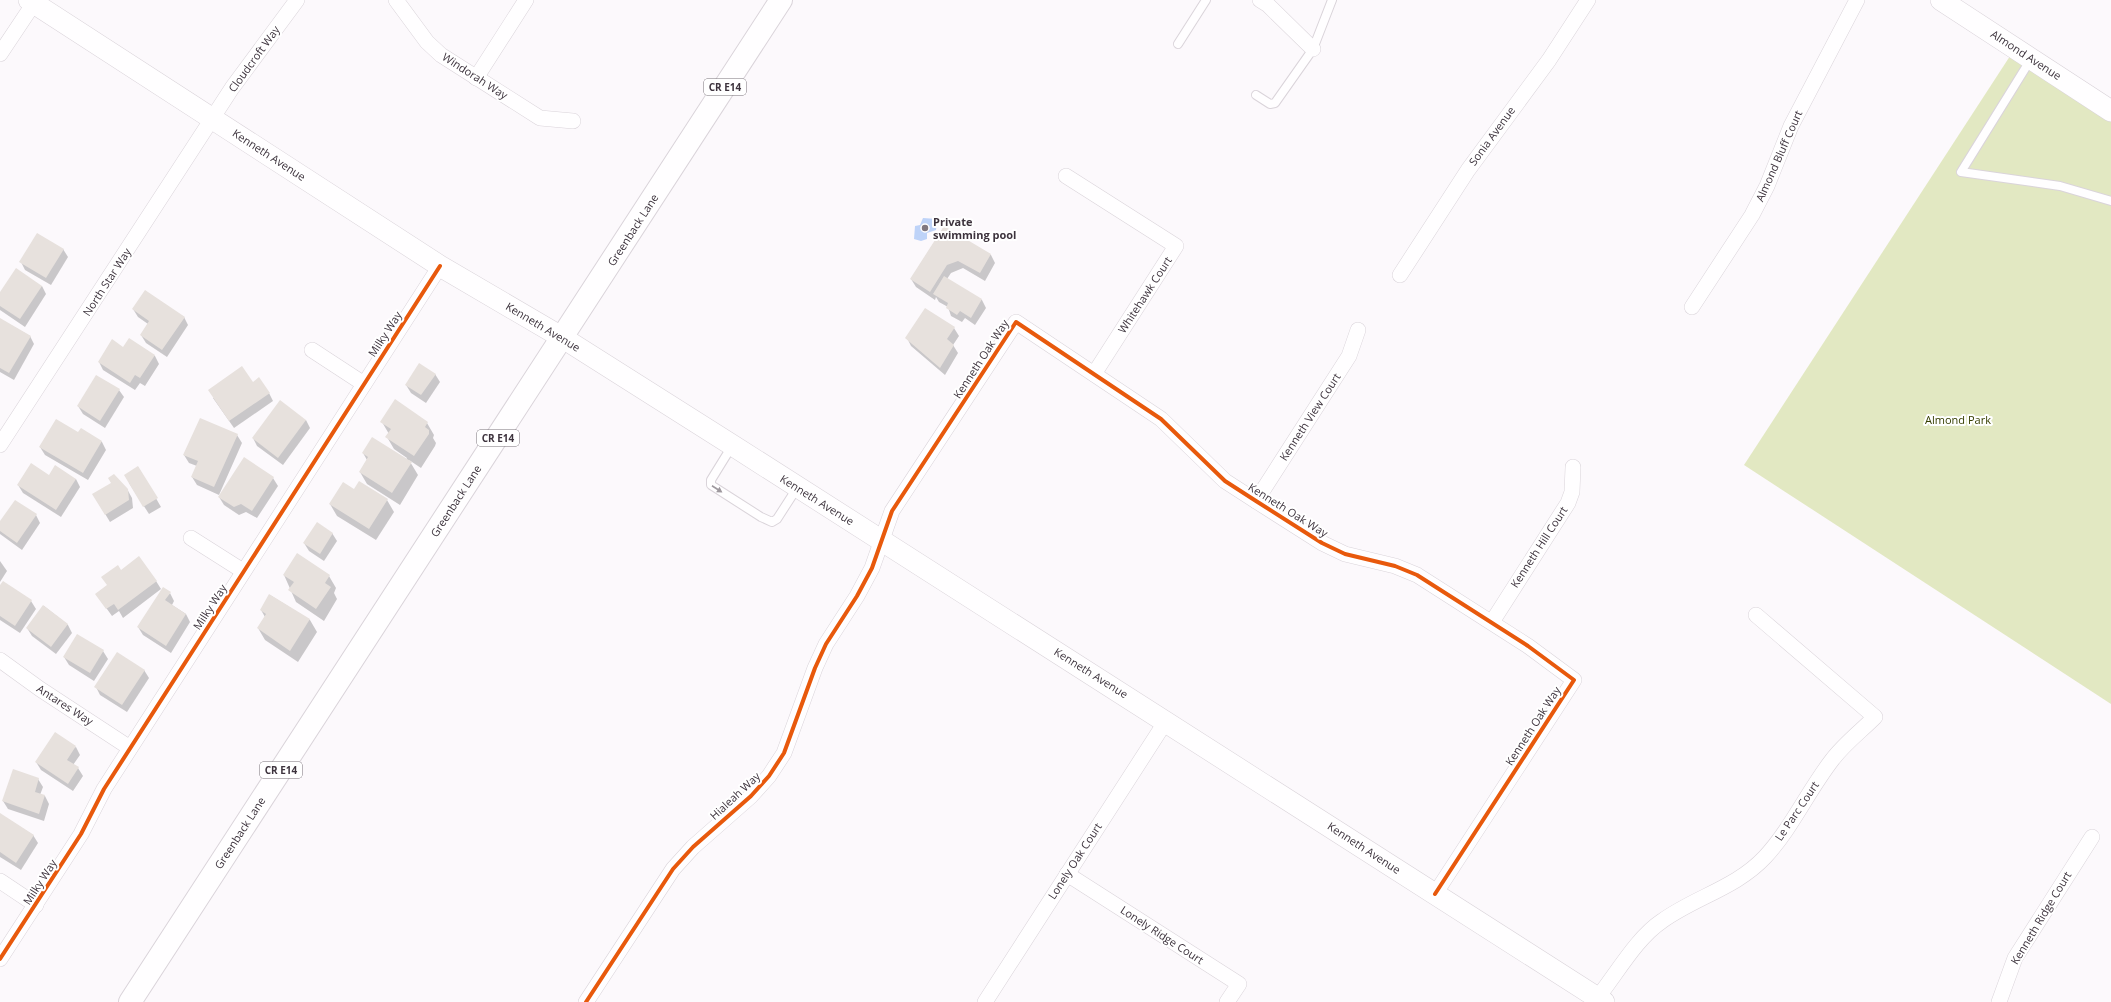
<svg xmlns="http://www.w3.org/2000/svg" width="2111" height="1002" viewBox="0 0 2111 1002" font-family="'Open Sans',sans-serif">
	<rect width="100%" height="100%" fill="#fcf9fc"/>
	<polygon fill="#e2e8c2" points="2012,53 2111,117 2111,704 1744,465"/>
	<polygon fill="#bed3f8" points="923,218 937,219 936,230 927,233 927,239 921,241 914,239 915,226 920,225"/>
	<g fill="#0003">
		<polygon points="944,227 991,255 995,263 985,281 963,268 951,273 947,279 982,300 986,308 975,325 965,318 962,322 951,316 948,307 939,302 936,297 935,300 916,287 911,279"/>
		<polygon points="63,249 68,257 51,285 25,270 21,262"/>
		<polygon points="42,286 46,294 25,327 0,310 0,294"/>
		<polygon points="133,309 184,317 188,325 167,357 146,343 141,335 148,324 138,317"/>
		<polygon points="0,319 30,336 34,344 14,380 0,372"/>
		<polygon points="954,328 959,336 953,345 958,353 945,375 911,346 907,338"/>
		<polygon points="129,340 155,356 159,364 145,386 140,383 135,390 103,370 99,362 124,348"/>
		<polygon points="435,374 440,382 426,403 411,393 406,385"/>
		<polygon points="253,383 269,393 273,401 234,428 213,398"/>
		<polygon points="119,390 124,397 105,428 83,414 78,406"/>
		<polygon points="306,420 310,428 283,465 257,446 253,438"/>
		<polygon points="382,422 427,423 434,435 433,438 436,443 435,446 421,468 409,460 418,475 400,505 367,484 360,472 367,460 363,453 406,460 407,458 394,449 387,437 389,434"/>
		<polygon points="81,429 102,442 106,450 88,480 45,455 40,447 79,433"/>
		<polygon points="237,435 242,443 219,495 197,485 192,477 197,466 189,463 184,455"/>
		<polygon points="138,467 161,507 149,514 129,483"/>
		<polygon points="49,476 76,479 80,487 61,517 23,493 18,485"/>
		<polygon points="273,478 278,486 257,518 246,512 239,515 224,505 219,497"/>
		<polygon points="127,489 132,498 133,508 110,522 98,502"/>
		<polygon points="354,490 387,500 394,512 376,540 337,516 330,504"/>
		<polygon points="36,515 40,523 22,550 0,534 0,523"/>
		<polygon points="332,533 337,541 324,561 309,551 304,543"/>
		<polygon points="0,561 7,571 0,582"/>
		<polygon points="121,571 156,581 161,589 123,618 119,611 112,616 97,595 108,586"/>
		<polygon points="284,575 329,576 336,588 334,593 337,599 324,621 296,602"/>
		<polygon points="0,587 31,601 36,609 20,633 0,620"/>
		<polygon points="170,593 174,601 172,605 186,614 190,622 171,653 143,635 138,627"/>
		<polygon points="270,595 310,620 317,632 298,662 265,640 258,628 265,617 261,610"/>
		<polygon points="44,606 68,625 72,633 56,654 32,636 27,628"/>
		<polygon points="103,651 108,659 94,681 69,665 64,657"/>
		<polygon points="144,670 149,678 127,712 100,695 96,687"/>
		<polygon points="76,747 80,755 73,765 78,768 83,776 73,791 41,770 36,762"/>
		<polygon points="38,779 43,787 40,795 45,796 49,804 44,821 8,809 3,801"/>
		<polygon points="0,814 33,835 38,843 21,870 0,857"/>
	</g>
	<g fill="#e7e1dd">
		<polygon points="944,226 991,254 980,273 958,261 947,265 930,292 910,279"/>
		<polygon points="37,233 64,249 46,278 19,262"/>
		<polygon points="16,268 42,286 20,319 0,306 0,292"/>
		<polygon points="944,276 982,299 971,318 960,311 957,315 946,308 948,303 933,294"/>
		<polygon points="145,290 185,317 162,350 140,335 149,321 132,309"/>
		<polygon points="925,308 955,327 947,339 954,345 940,368 905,338"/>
		<polygon points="0,318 31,336 9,373 0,368"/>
		<polygon points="129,338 155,355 140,378 135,375 130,383 98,362 112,339 123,347"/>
		<polygon points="419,363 436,374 421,395 405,385"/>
		<polygon points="242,366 253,382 259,377 270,393 229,421 208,390"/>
		<polygon points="96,375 120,389 100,421 77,406"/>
		<polygon points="395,399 428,422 425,427 429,430 429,434 414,456 385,437 391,429 380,422"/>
		<polygon points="280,400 306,420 278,458 252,438"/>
		<polygon points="200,418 238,434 214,487 191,477 198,461 183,455"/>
		<polygon points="56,419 78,432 81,428 102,441 83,473 39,447"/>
		<polygon points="372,437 412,462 392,493 359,472 368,457 362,453"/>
		<polygon points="244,457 274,477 252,511 241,504 234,507 218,497"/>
		<polygon points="31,463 49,475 55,465 76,479 56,510 17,485"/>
		<polygon points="138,466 158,498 143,507 124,475"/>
		<polygon points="114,474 128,489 129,500 105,515 92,494 111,483 108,478"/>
		<polygon points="359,481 388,499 369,529 329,504 343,482 354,489"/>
		<polygon points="15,500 37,514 17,543 0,531 0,521"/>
		<polygon points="317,522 333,533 320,554 303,543"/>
		<polygon points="297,553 330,575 325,583 331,587 316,609 288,590 294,582 283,575"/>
		<polygon points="139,556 157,581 118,610 114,604 106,609 95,594 107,585 101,577 118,565 121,570"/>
		<polygon points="3,581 32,600 15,626 0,616 0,585"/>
		<polygon points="163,587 171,592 165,600 186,614 166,646 137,627"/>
		<polygon points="269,594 310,619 290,651 257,628 266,614 260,610"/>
		<polygon points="43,605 68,624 51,647 26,628"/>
		<polygon points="77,634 104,650 90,673 63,657"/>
		<polygon points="117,652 145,670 122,705 94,687"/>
		<polygon points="55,732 76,746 67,760 79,767 68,784 35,762"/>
		<polygon points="13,769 39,778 35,792 45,795 39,814 2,801"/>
		<polygon points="0,813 34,835 16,863 0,852"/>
	</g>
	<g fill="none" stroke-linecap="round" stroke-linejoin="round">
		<defs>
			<g id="lane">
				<polyline points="1178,44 1206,0"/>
				<polyline points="2031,59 1961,172 2060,186 2111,201"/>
				<polyline points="1256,95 1270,104 1275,103 1313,49 1332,0"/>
				<polyline points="732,446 711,480 711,485 761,517 772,522 777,519 797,488"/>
			</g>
			<g id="street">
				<polyline points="396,0 427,42 441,55 540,118 573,121"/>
				<polyline points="1260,0 1268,5 1313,49"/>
				<polyline points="0,54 34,3"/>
				<polyline points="476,78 526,0"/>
				<polyline points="1066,176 1176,246 1094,374"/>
				<polyline points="1400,275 1468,170 1549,60 1588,0"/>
				<polyline points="1692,307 1752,215 1767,186 1791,126 1857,0"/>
				<polyline points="312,350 364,384"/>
				<polyline points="0,445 232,88 297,0"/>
				<polyline points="1256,501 1349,356 1358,330"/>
				<polyline points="191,538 243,571"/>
				<polyline points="1492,622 1568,503 1572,492 1573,467"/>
				<polyline points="0,660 40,689 130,748"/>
				<polyline points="1067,874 1239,984 1227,1002"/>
				<polyline points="0,881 36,905"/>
				<polyline points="0,959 81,834 104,789 440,266"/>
				<polyline points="586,1002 673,869 693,847 751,796 769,776 784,753 815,668 826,644 857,596 872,568 892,511 1016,322 1161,419 1225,481 1256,501 1322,543 1345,554 1395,566 1417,575 1528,646 1574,680 1435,894"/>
				<polyline points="985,1002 1166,721"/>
				<path d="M 1594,1002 C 1615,977 1635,939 1662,921 C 1695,897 1736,888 1765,857 C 1791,829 1808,791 1832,760 C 1844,744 1861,731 1875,717 L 1756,615"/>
				<polyline points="1999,1002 2015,958 2092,837"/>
			</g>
			<g id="secondary">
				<polyline points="29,0 440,266 563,338 732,445 1604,1002"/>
				<polyline points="1941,0 2111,111"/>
			</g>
			<polyline id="primary" points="130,1002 781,0"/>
		</defs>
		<use href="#lane" stroke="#dad4da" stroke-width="10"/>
		<use href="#street" stroke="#dad4da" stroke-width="16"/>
		<use href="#secondary" stroke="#dad4da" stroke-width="22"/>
		<use href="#primary" stroke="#dad4da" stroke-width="24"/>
		<use href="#lane" stroke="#fffeff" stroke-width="8"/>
		<use href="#street" stroke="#fffeff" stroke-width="15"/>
		<use href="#secondary" stroke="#fffeff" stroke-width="21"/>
		<use href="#primary" stroke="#fffeff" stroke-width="22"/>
		<defs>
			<g id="cycleway">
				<polyline points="0,959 81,834 104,789 440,266"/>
				<polyline points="586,1002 673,869 693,847 751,796 769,776 784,753 815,668 826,644 857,596 872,568 892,511 1016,322 1161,419 1225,481 1256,501 1322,543 1345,554 1395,566 1417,575 1528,646 1574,680 1435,894"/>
			</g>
		</defs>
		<use href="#cycleway" stroke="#fff" stroke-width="6"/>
		<use href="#cycleway" stroke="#e8590c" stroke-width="4"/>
	</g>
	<defs><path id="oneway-solid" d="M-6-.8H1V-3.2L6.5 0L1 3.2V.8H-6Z"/></defs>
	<use fill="#9e989e" href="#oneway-solid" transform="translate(717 489) rotate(33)"/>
	<circle fill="#807880" stroke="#fff" stroke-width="1.5" cx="925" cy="228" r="4"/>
	<g text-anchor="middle" stroke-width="4" stroke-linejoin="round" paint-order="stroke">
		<g fill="#fff" stroke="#777077" stroke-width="1">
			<rect x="704" y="79" width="42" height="16" rx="3"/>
			<rect x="477" y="430" width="42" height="16" rx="3"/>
			<rect x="260" y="762" width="42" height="16" rx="3"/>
		</g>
		<g font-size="10" font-weight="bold" fill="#3d333d">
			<text x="725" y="91">CR E14</text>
			<text x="498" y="442">CR E14</text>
			<text x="281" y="774">CR E14</text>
		</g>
		<g font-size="11" fill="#3d333d" stroke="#fff">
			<text transform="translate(2026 55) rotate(33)" y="4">Almond Avenue</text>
			<text transform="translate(254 59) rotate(-54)" y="4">Cloudcroft Way</text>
			<text transform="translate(475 76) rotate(33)" y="4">Windorah Way</text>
			<text transform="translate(1492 136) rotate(-54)" y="4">Sonia Avenue</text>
			<text transform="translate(269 155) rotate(33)" y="4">Kenneth Avenue</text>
			<text transform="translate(1779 156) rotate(-66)" y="4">Almond Bluff Court</text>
			<text transform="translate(633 230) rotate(-57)" y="4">Greenback Lane</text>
			<text transform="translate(107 282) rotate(-57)" y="4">North Star Way</text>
			<text transform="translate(1145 295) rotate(-57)" y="4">Whitehawk Court</text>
			<text transform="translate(543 327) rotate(31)" y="4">Kenneth Avenue</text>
			<text transform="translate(385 334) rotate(-57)" y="4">Milky Way</text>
			<text transform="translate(981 359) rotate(-57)" y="4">Kenneth Oak Way</text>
			<text transform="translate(1310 417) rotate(-57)" y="4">Kenneth View Court</text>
			<text transform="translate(817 500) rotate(32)" y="4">Kenneth Avenue</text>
			<text transform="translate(456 501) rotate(-57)" y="4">Greenback Lane</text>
			<text transform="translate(1288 510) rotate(32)" y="4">Kenneth Oak Way</text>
			<text transform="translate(1539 547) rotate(-57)" y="4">Kenneth Hill Court</text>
			<text transform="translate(210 607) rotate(-57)" y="4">Milky Way</text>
			<text transform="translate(1091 673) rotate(32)" y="4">Kenneth Avenue</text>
			<text transform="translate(65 705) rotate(33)" y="4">Antares Way</text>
			<text transform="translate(1533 726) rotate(-57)" y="4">Kenneth Oak Way</text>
			<text transform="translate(735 796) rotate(-43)" y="4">Hialeah Way</text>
			<text transform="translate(1797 811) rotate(-56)" y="4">Le Parc Court</text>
			<text transform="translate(240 833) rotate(-57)" y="4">Greenback Lane</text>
			<text transform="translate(1364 848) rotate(33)" y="4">Kenneth Avenue</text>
			<text transform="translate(1075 861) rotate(-57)" y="4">Lonely Oak Court</text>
			<text transform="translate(40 882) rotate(-57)" y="4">Milky Way</text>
			<text transform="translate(2041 918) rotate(-59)" y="4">Kenneth Ridge Court</text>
			<text transform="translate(1162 935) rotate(33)" y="4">Lonely Ridge Court</text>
		</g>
		<g font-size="11" font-weight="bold" fill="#3d333d" stroke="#fff" text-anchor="start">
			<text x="933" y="226">Private<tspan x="933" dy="13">swimming pool</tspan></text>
		</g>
		<g font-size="11" fill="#363e01" stroke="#fff">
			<text x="1958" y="424">Almond Park</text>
		</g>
	</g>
</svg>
